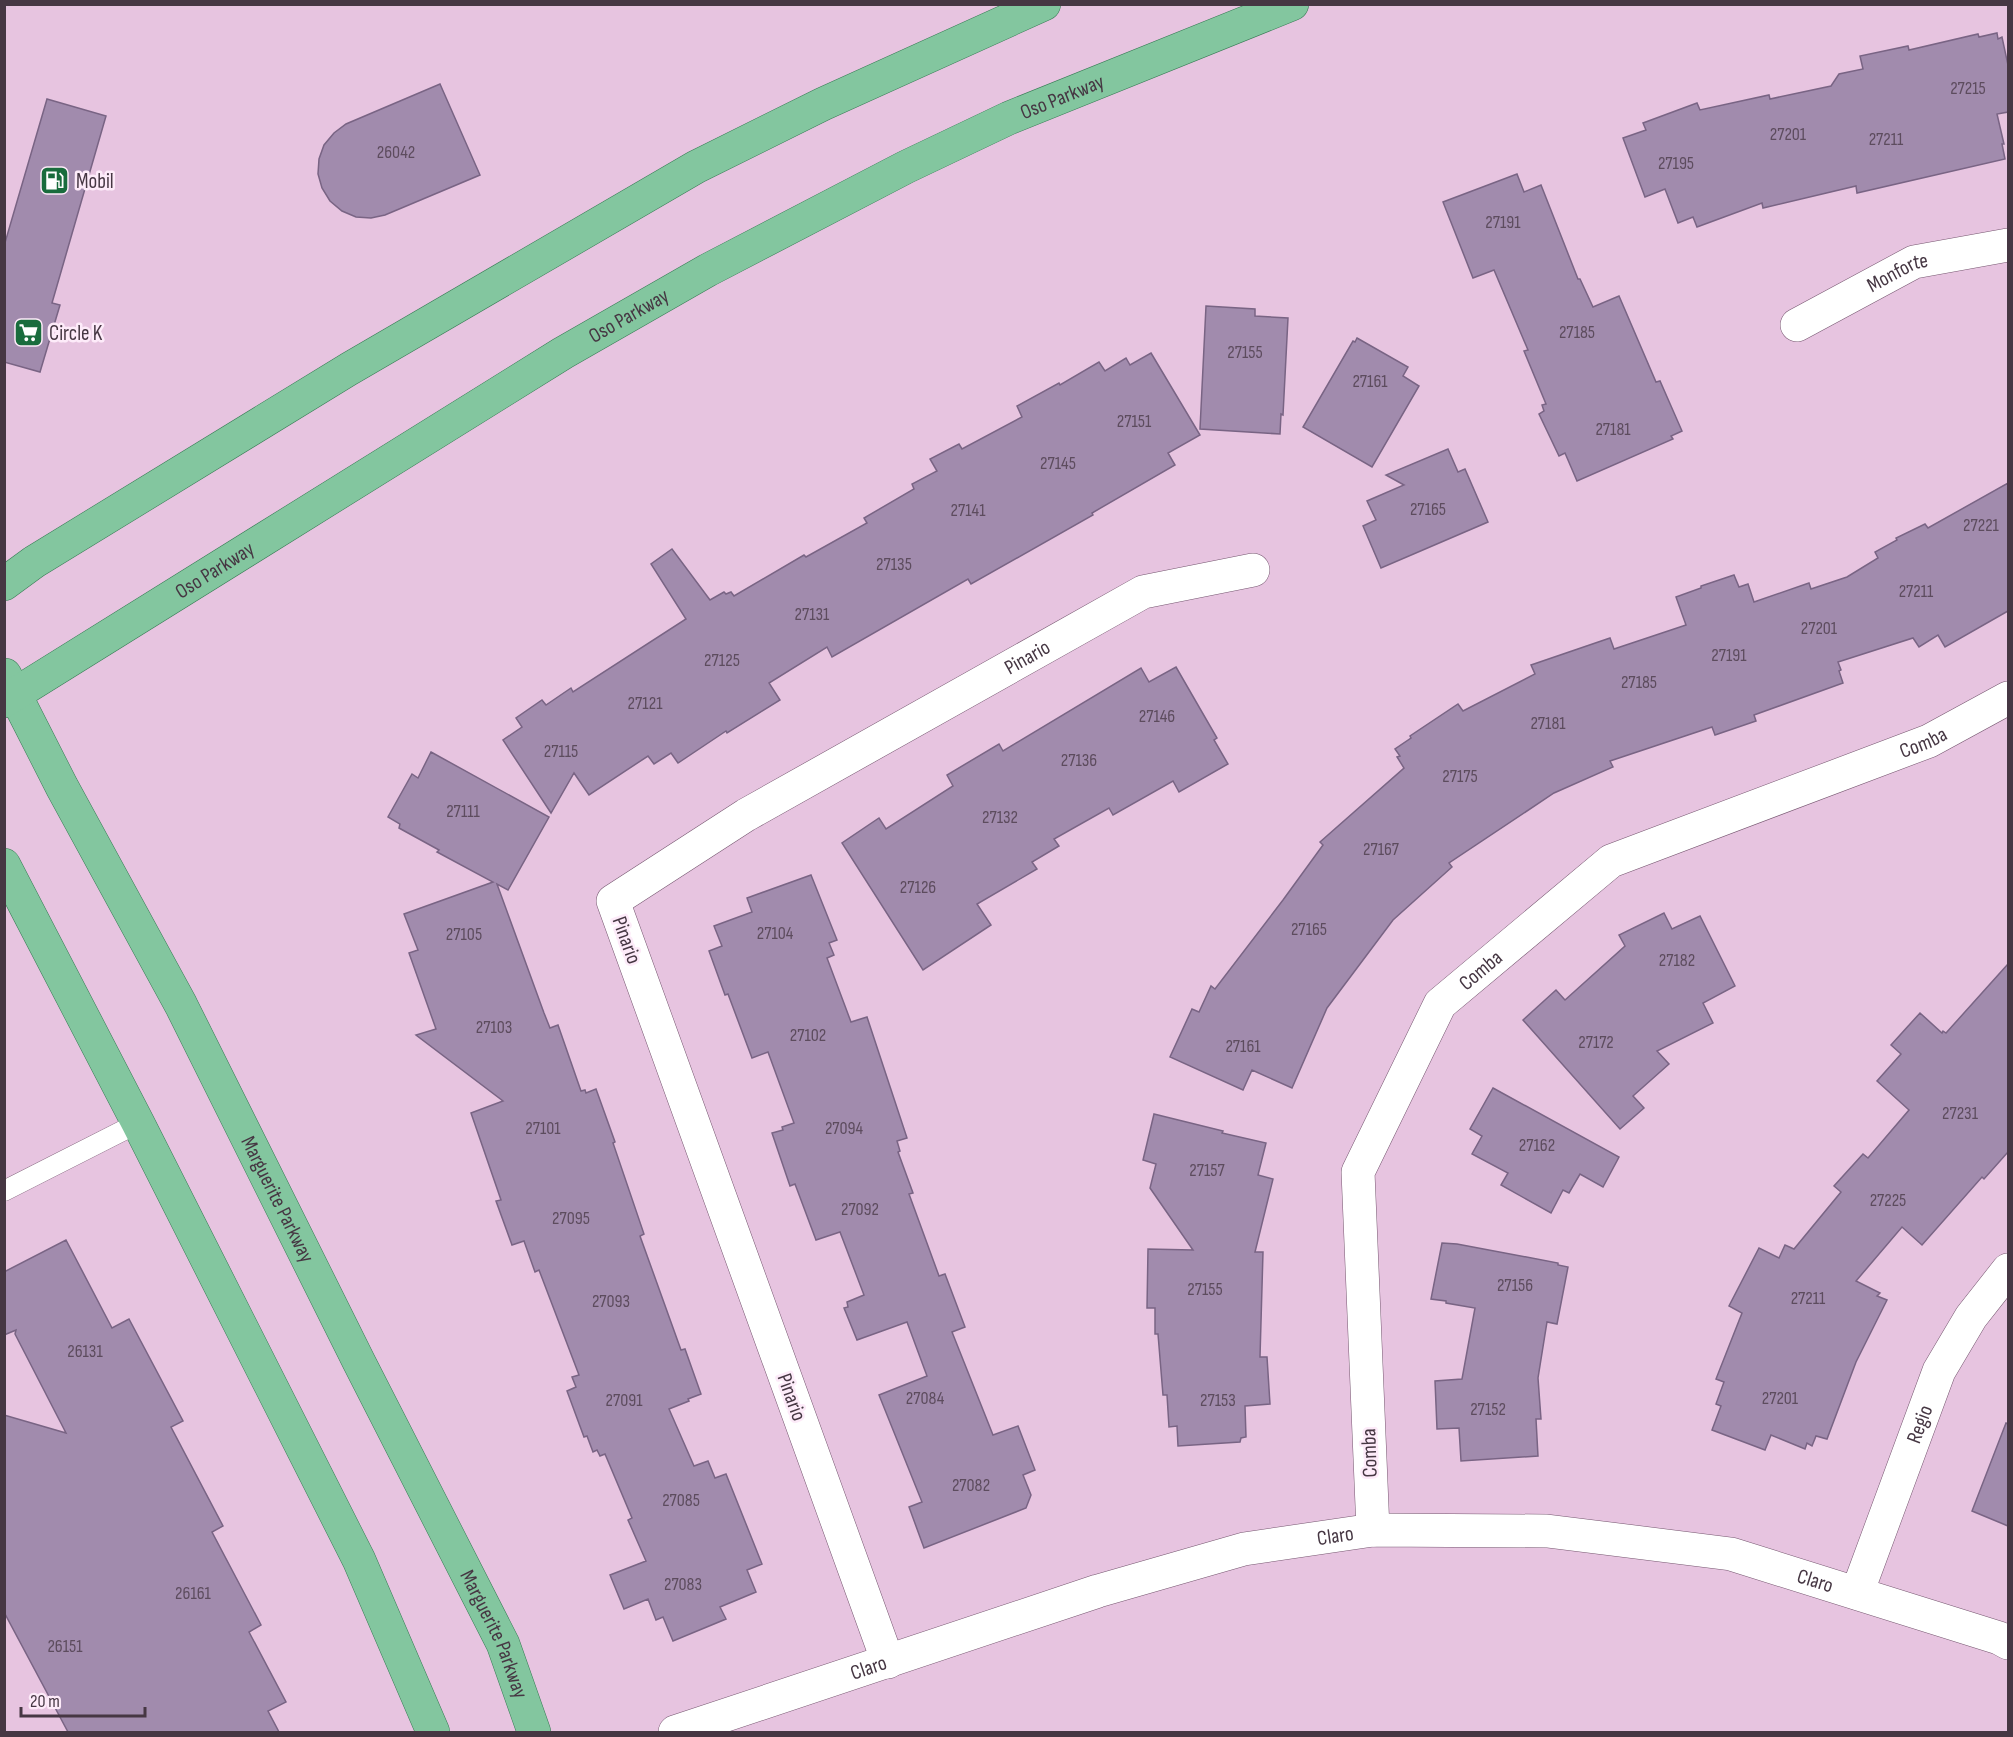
<svg xmlns="http://www.w3.org/2000/svg" width="2013" height="1737" viewBox="0 0 2013 1737" font-family="'Sofia Sans Condensed',sans-serif">
	<rect width="100%" height="100%" fill="#e7c4e0"/>
	<g fill="#a18bad" stroke="#796484" stroke-width="1.5">
		<polygon points="1997,33 1998,39 2002,37 2008,65 2008,112 1997,114 2004,144 2002,144 2005,159 1857,193 1856,186 1763,208 1762,203 1697,227 1693,217 1678,223 1665,189 1645,197 1623,138 1646,130 1643,123 1697,103 1700,110 1769,95 1770,99 1831,86 1839,74 1863,69 1860,56 1908,46 1909,50 1978,34 1979,37"/>
		<polygon points="440,84 480,175 385,215 371,218 356,217 342,211 330,201 322,188 318,174 319,159 324,145 334,133 346,124"/>
		<polygon points="47,99 106,116 52,303 60,305 40,372 4,362 4,246"/>
		<polygon points="1517,174 1524,192 1541,185 1578,279 1580,279 1593,307 1619,296 1656,382 1660,381 1682,431 1671,436 1673,439 1577,481 1565,453 1559,456 1539,414 1544,411 1542,405 1546,404 1524,351 1528,350 1494,270 1473,278 1443,202"/>
		<polygon points="1206,306 1255,309 1255,316 1288,318 1283,415 1281,414 1280,434 1200,429"/>
		<polygon points="1357,338 1408,367 1403,376 1419,386 1372,467 1303,427 1353,341 1355,342"/>
		<polygon points="1151,353 1200,435 1168,453 1175,465 1092,513 1093,515 971,584 968,579 832,657 827,647 769,683 780,700 727,733 726,731 678,763 671,753 654,764 648,756 589,795 574,773 551,813 503,740 522,727 516,718 542,700 546,705 571,688 573,692 686,619 651,564 672,549 710,600 724,592 726,594 731,592 734,596 804,555 806,557 867,523 864,518 914,489 912,484 937,471 930,459 959,444 962,449 1022,417 1017,406 1059,383 1060,385 1099,362 1105,371 1126,358 1130,365"/>
		<polygon points="1448,449 1458,472 1465,469 1488,522 1381,568 1363,526 1376,520 1367,501 1404,485 1386,475"/>
		<polygon points="2008,483 2008,611 1945,647 1938,635 1919,647 1913,638 1838,662 1841,670 1839,671 1843,683 1754,715 1756,721 1715,735 1712,727 1610,761 1613,767 1554,793 1449,863 1452,867 1393,920 1327,1008 1292,1088 1252,1070 1243,1090 1170,1057 1192,1009 1199,1012 1211,986 1215,989 1283,900 1323,845 1320,842 1404,768 1397,757 1400,756 1395,749 1411,738 1410,736 1458,704 1463,711 1535,674 1531,665 1610,638 1614,649 1686,625 1676,597 1701,588 1701,586 1734,575 1739,587 1748,584 1754,602 1809,583 1811,589 1847,577 1878,558 1875,552 1897,540 1896,538 1925,524 1928,528"/>
		<polygon points="1176,667 1217,738 1214,740 1228,764 1179,792 1173,781 1113,815 1109,808 1054,839 1059,846 1032,862 1037,869 977,904 991,925 923,970 842,843 879,818 886,829 953,786 947,775 999,744 1003,751 1141,668 1149,682"/>
		<polygon points="431,752 549,817 508,890 497,884 544,1013 550,1028 558,1025 581,1091 585,1090 586,1093 596,1089 615,1142 613,1143 644,1234 640,1236 681,1350 685,1349 701,1394 688,1399 689,1401 669,1409 694,1466 708,1461 715,1478 726,1474 762,1564 747,1570 756,1592 720,1607 726,1619 673,1641 663,1617 656,1620 648,1599 624,1609 610,1575 646,1561 628,1520 632,1518 605,1454 600,1456 597,1450 593,1452 587,1436 584,1437 567,1391 576,1387 572,1377 579,1375 539,1270 535,1272 524,1241 512,1245 496,1201 501,1200 471,1113 503,1101 416,1035 436,1029 409,953 418,950 404,914 493,882 437,852 439,850 399,828 400,824 388,817 412,774 418,778"/>
		<polygon points="811,875 837,940 829,943 834,955 827,958 851,1022 867,1017 907,1138 897,1141 900,1151 898,1152 913,1193 909,1194 939,1276 945,1274 965,1327 952,1332 993,1435 1018,1426 1035,1470 1023,1475 1031,1495 1026,1508 924,1548 909,1507 922,1502 879,1395 927,1376 907,1322 857,1340 844,1308 848,1307 847,1302 864,1295 840,1232 816,1240 795,1184 790,1186 772,1133 783,1130 782,1127 794,1123 768,1052 752,1058 728,994 725,995 709,951 722,946 714,926 752,912 747,898"/>
		<polygon points="1664,913 1672,929 1700,916 1735,986 1703,1003 1713,1023 1657,1051 1669,1064 1633,1096 1644,1108 1620,1129 1523,1020 1556,990 1565,1000 1625,946 1619,935"/>
		<polygon points="2008,964 2008,1152 1984,1179 1982,1177 1922,1245 1902,1227 1856,1281 1880,1293 1877,1296 1887,1300 1856,1362 1827,1439 1816,1436 1812,1446 1807,1443 1805,1449 1771,1435 1765,1450 1712,1430 1721,1406 1716,1404 1724,1382 1716,1379 1742,1313 1729,1306 1759,1248 1779,1258 1785,1245 1794,1249 1841,1192 1834,1186 1863,1154 1868,1158 1909,1110 1877,1081 1901,1054 1891,1045 1920,1013 1942,1033 1943,1031 1946,1033"/>
		<polygon points="1493,1088 1619,1157 1603,1187 1580,1174 1569,1193 1563,1190 1551,1213 1501,1185 1508,1173 1472,1154 1482,1136 1470,1129"/>
		<polygon points="1154,1114 1223,1131 1222,1133 1266,1143 1258,1175 1273,1179 1255,1252 1263,1252 1260,1357 1267,1357 1270,1404 1245,1406 1246,1437 1241,1438 1240,1442 1178,1446 1177,1426 1169,1427 1167,1395 1163,1395 1158,1334 1155,1334 1155,1308 1147,1308 1148,1249 1193,1250 1150,1188 1156,1164 1143,1160"/>
		<polygon points="66,1240 112,1328 129,1319 183,1421 171,1427 223,1526 212,1532 261,1625 249,1632 286,1702 268,1711 279,1732 68,1732 4,1612 4,1415 66,1433 15,1334 16,1330 4,1335 4,1272"/>
		<polygon points="1442,1243 1457,1244 1558,1263 1558,1265 1568,1267 1557,1324 1547,1322 1538,1378 1541,1419 1536,1419 1538,1456 1461,1461 1459,1428 1437,1429 1435,1381 1462,1379 1475,1308 1446,1303 1446,1301 1431,1299"/>
		<polygon points="2006,1423 2008,1424 2008,1526 1972,1511"/>
	</g>
	<g fill="none" stroke-linecap="round" stroke-linejoin="round">
		<defs>
			<polyline id="service" points="4,1191 138,1123"/>
			<g id="minor">
				<path id="s1" d="M 1797,325 L 1914,262 L 2008,245"/>
				<path id="s2" d="M 1373,1530 L 1358,1172 L 1440,1004 L 1611,861 L 1929,741 L 2008,698"/>
				<path id="s3" d="M 1857,1593 L 1939,1371 L 1971,1317 L 2008,1270"/>
				<path id="s4" d="M 888,1662 L 613,901 L 746,815 L 1143,592 L 1253,570"/>
				<path id="s5" d="M 675,1732 L 1098,1591 L 1244,1549 L 1373,1530 L 1547,1531 L 1731,1554 L 1999,1638 L 2008,1643"/>
			</g>
			<g id="primary">
				<polyline points="4,584 34,562 349,369 696,167 823,104 1044,4"/>
				<path id="s6" d="M 5,675 L 62,787 L 181,1005 L 359,1362 L 503,1644 L 534,1732"/>
				<path id="s7" d="M 4,701 L 563,353 L 708,270 L 906,167 L 1009,118 L 1292,4"/>
				<polyline points="4,865 138,1123 359,1560 433,1732"/>
			</g>
		</defs>
		<use href="#service" stroke="#765770" stroke-width="21"/>
		<use href="#minor" stroke="#765770" stroke-width="34"/>
		<use href="#primary" stroke="#387b55" stroke-width="34"/>
		<use href="#service" stroke="#fff" stroke-width="20"/>
		<use href="#minor" stroke="#fff" stroke-width="33"/>
		<use href="#primary" stroke="#83c69f" stroke-width="33"/>
	</g>
	<defs>
		<symbol id="fuel-square" viewBox="-11 -11 22 22"><rect x="-9" y="-9" width="18" height="18" rx="4" fill="#196c3d" stroke="#fdebf9"/><path d="M-5.5-6h7V0h2V4h1.3V-2.5L3-4.5l.8-.8L6-3V5H2.5V1h-1V6h-7ZM-4.2-4.7v3.2H.2V-4.7Z" fill="#fff"/></symbol>
		<symbol id="supermarket-square" viewBox="-11 -11 22 22"><rect x="-9" y="-9" width="18" height="18" rx="4" fill="#196c3d" stroke="#fdebf9"/><path d="M-6-5.5h2.5l.6 2H6L4.5 2H-2.5L-4.4-4H-6ZM-1.5 3.2a1.3 1.3 0 1 0 .1 0ZM3 3.2a1.3 1.3 0 1 0 .1 0Z" fill="#fff"/></symbol>
	</defs>
	<g fill-rule="evenodd">
		<use href="#fuel-square" x="38" y="164" width="33" height="33"/>
		<use href="#supermarket-square" x="12" y="316" width="33" height="33"/>
	</g>
	<g text-anchor="middle" stroke-width="5" stroke-linejoin="round" paint-order="stroke">
		<g font-size="18" fill="#5d4c5e">
			<text x="1968" y="94">27215</text>
			<text x="1788" y="140">27201</text>
			<text x="1886" y="145">27211</text>
			<text x="396" y="158">26042</text>
			<text x="1676" y="169">27195</text>
			<text x="1503" y="228">27191</text>
			<text x="1577" y="338">27185</text>
			<text x="1245" y="358">27155</text>
			<text x="1370" y="387">27161</text>
			<text x="1134" y="427">27151</text>
			<text x="1613" y="435">27181</text>
			<text x="1058" y="469">27145</text>
			<text x="1428" y="515">27165</text>
			<text x="968" y="516">27141</text>
			<text x="1981" y="531">27221</text>
			<text x="894" y="570">27135</text>
			<text x="1916" y="597">27211</text>
			<text x="812" y="620">27131</text>
			<text x="1819" y="634">27201</text>
			<text x="1729" y="661">27191</text>
			<text x="722" y="666">27125</text>
			<text x="1639" y="688">27185</text>
			<text x="645" y="709">27121</text>
			<text x="1157" y="722">27146</text>
			<text x="1548" y="729">27181</text>
			<text x="561" y="757">27115</text>
			<text x="1079" y="766">27136</text>
			<text x="1460" y="782">27175</text>
			<text x="463" y="817">27111</text>
			<text x="1000" y="823">27132</text>
			<text x="1381" y="855">27167</text>
			<text x="918" y="893">27126</text>
			<text x="1309" y="935">27165</text>
			<text x="775" y="939">27104</text>
			<text x="464" y="940">27105</text>
			<text x="1677" y="966">27182</text>
			<text x="494" y="1033">27103</text>
			<text x="808" y="1041">27102</text>
			<text x="1596" y="1048">27172</text>
			<text x="1243" y="1052">27161</text>
			<text x="1960" y="1119">27231</text>
			<text x="543" y="1134">27101</text>
			<text x="844" y="1134">27094</text>
			<text x="1537" y="1151">27162</text>
			<text x="1207" y="1176">27157</text>
			<text x="1888" y="1206">27225</text>
			<text x="860" y="1215">27092</text>
			<text x="571" y="1224">27095</text>
			<text x="1515" y="1291">27156</text>
			<text x="1205" y="1295">27155</text>
			<text x="1808" y="1304">27211</text>
			<text x="611" y="1307">27093</text>
			<text x="85" y="1357">26131</text>
			<text x="925" y="1404">27084</text>
			<text x="1780" y="1404">27201</text>
			<text x="624" y="1406">27091</text>
			<text x="1218" y="1406">27153</text>
			<text x="1488" y="1415">27152</text>
			<text x="971" y="1491">27082</text>
			<text x="681" y="1506">27085</text>
			<text x="683" y="1590">27083</text>
			<text x="193" y="1599">26161</text>
			<text x="65" y="1652">26151</text>
		</g>
		<g font-size="21" fill="#463743" stroke="#fdebf9">
			<text dy="7" stroke="none"><textPath href="#s7" startOffset="1220">Oso Parkway</textPath></text>
			<text dy="7" stroke="none"><textPath href="#s1" startOffset="114">Monforte</textPath></text>
			<text dy="7" stroke="none"><textPath href="#s7" startOffset="734">Oso Parkway</textPath></text>
			<text dy="7" stroke="none"><textPath href="#s7" startOffset="248">Oso Parkway</textPath></text>
			<text dy="7" stroke="none"><textPath href="#s4" startOffset="1290">Pinario</textPath></text>
			<text dy="7" stroke="none"><textPath href="#s2" startOffset="1102">Comba</textPath></text>
			<text transform="translate(627 940) rotate(70)" y="7">Pinario</text>
			<text dy="7" stroke="none"><textPath href="#s2" startOffset="598">Comba</textPath></text>
			<text dy="7" stroke="none"><textPath href="#s6" startOffset="591">Marguerite Parkway</textPath></text>
			<text transform="translate(792 1397) rotate(70)" y="7">Pinario</text>
			<text dy="7" stroke="none"><textPath href="#s3" startOffset="180">Regio</textPath></text>
			<text transform="translate(1369 1453) rotate(-92)" y="7">Comba</text>
			<text dy="7" stroke="none"><textPath href="#s5" startOffset="690">Claro</textPath></text>
			<text dy="7" stroke="none"><textPath href="#s5" startOffset="1176">Claro</textPath></text>
			<text dy="7" stroke="none"><textPath href="#s6" startOffset="1077">Marguerite Parkway</textPath></text>
			<text dy="7" stroke="none"><textPath href="#s5" startOffset="204">Claro</textPath></text>
		</g>
		<g font-size="21" fill="#463743" stroke="#fdebf9" text-anchor="start">
			<text x="76" y="188">Mobil</text>
			<text x="49" y="340">Circle K</text>
		</g>
	</g>
	<rect width="2013" height="1737" fill="none" stroke="#463743" stroke-width="12"/>
	<path d="M21 1707v9h124v-9" fill="none" stroke="#463743" stroke-width="3"/>
	<text x="30" y="1707" font-size="18" fill="#463743" stroke="#fdebf9" stroke-width="4.5" paint-order="stroke">20 m</text>
</svg>
